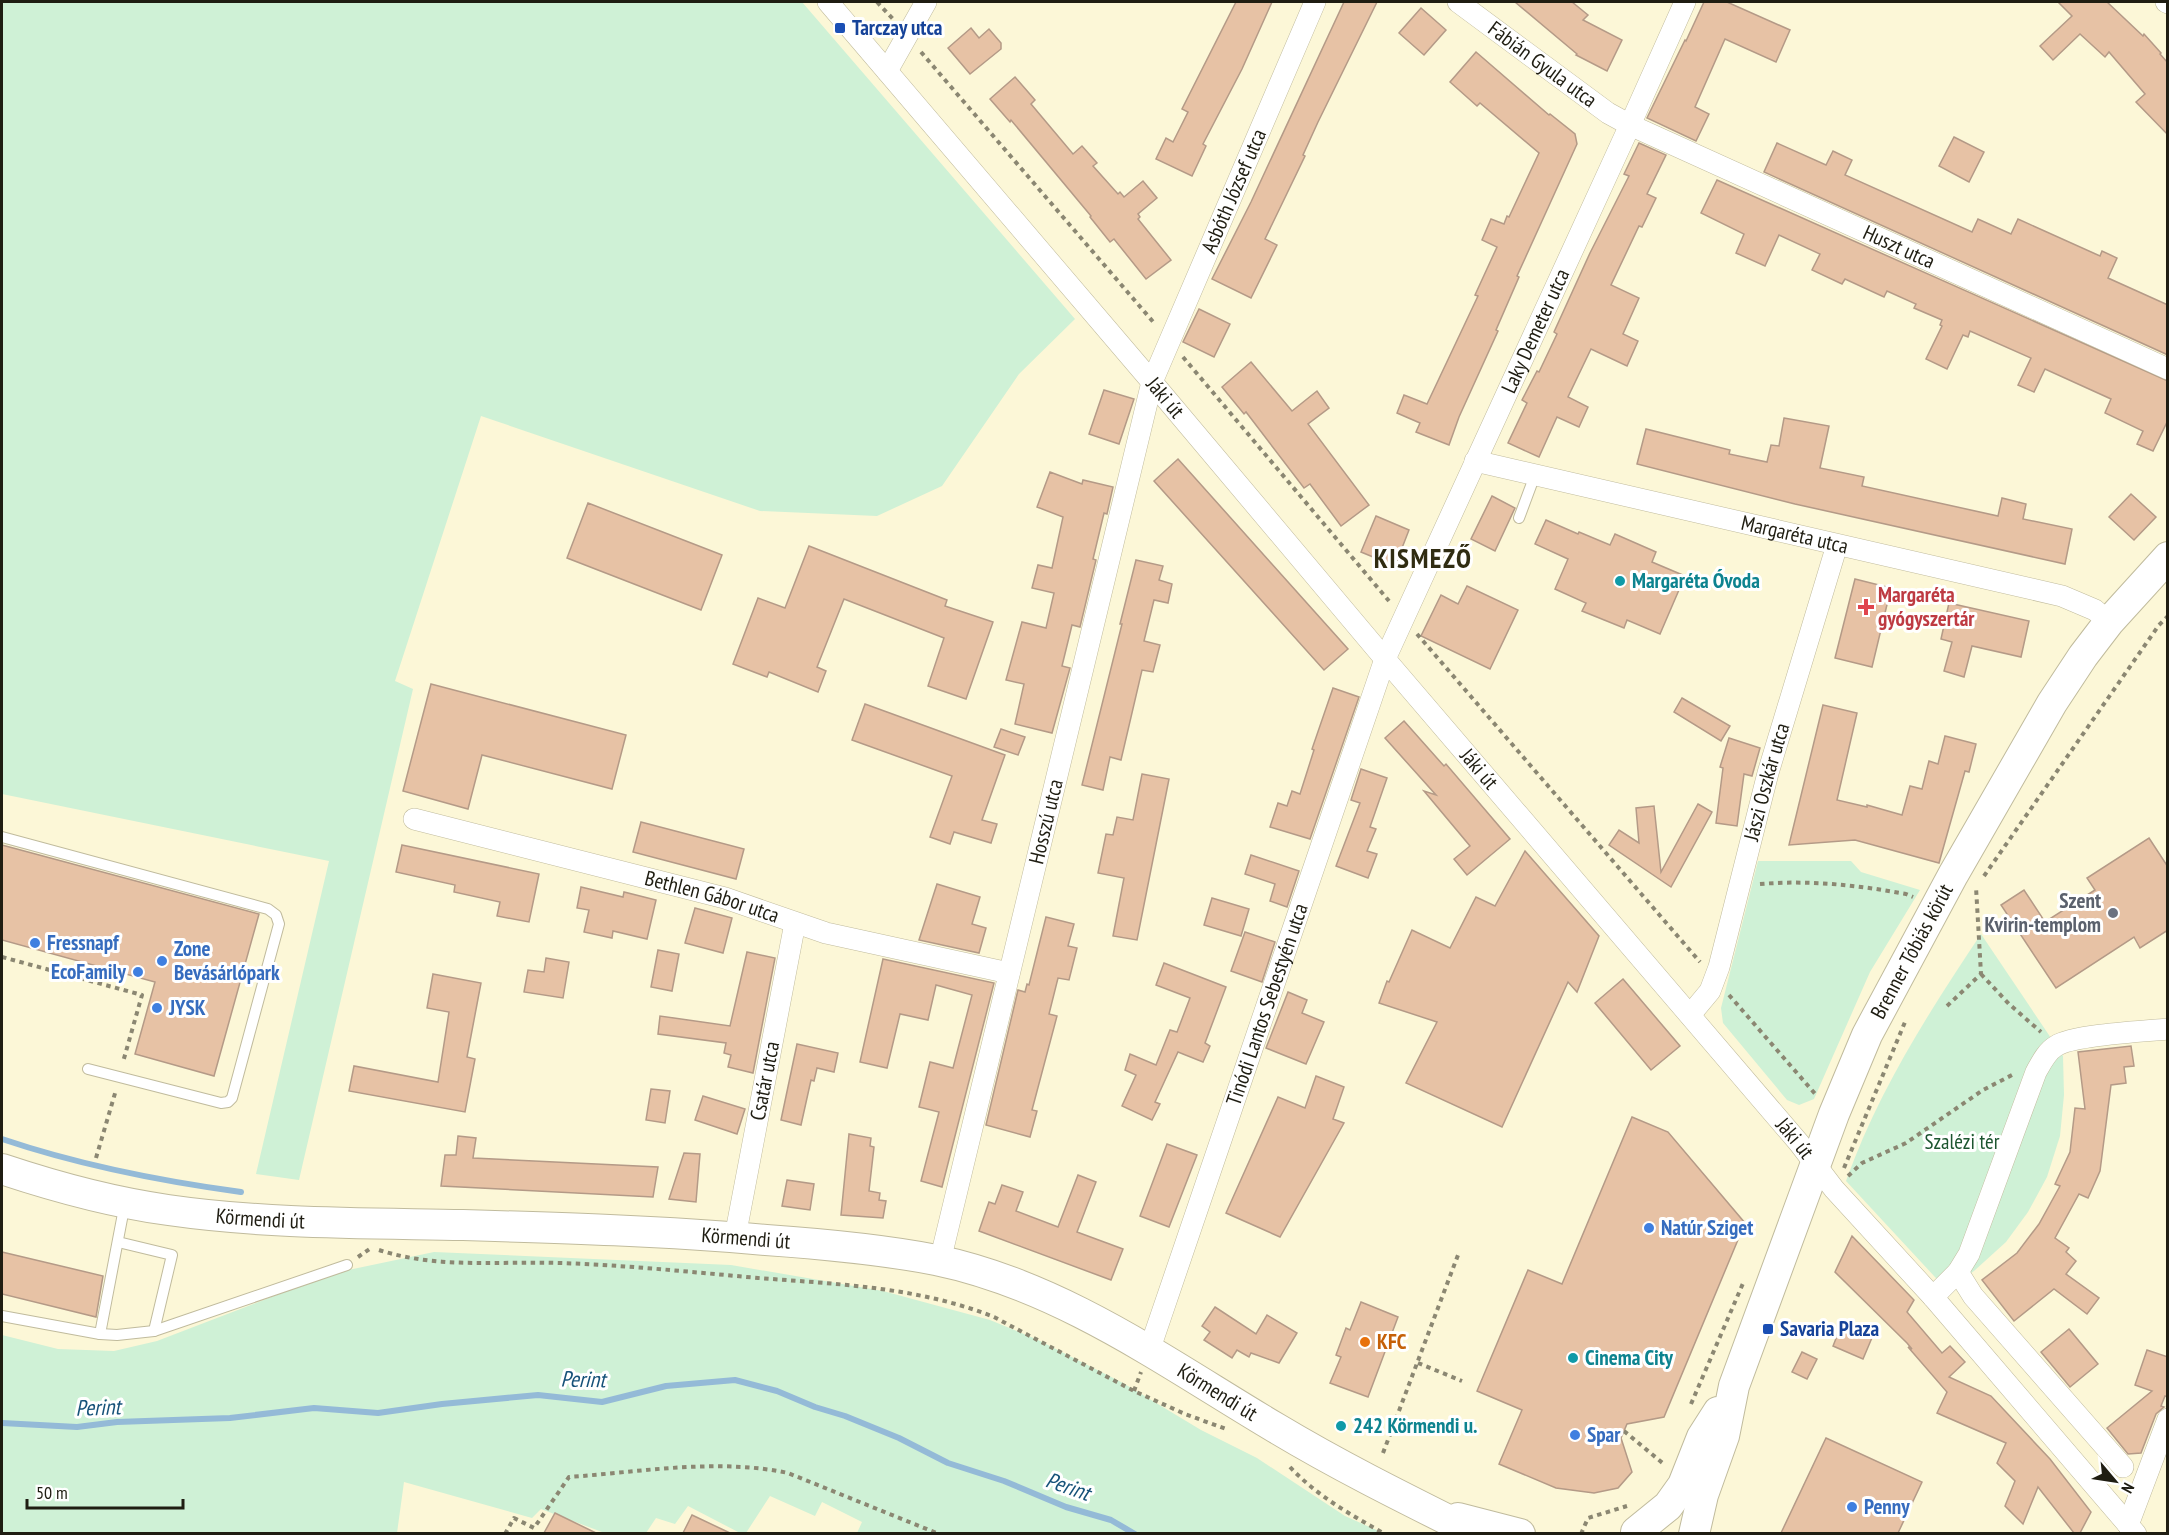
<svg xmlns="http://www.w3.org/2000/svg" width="2169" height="1535" viewBox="0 0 2169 1535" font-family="'PT Sans Narrow',sans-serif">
	<rect width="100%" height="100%" fill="#fcf7d7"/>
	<g fill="#cff1d6">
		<polygon points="2,2 802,2 1075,319 1019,374 942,486 877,516 760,511 481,416 395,681 413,689 299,1180 256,1174 329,861 2,794"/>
		<polygon points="1758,861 1851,861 1861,872 1920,890 1870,972 1814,1099 1799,1105 1787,1100 1723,1023 1721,1008"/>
		<path d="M 1981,934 L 2063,1056 L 2064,1095 L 2060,1136 L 2047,1177 L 2028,1212 L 2006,1242 L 1974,1271 L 1947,1290 L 1846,1181 C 1878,1091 1929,1012 1981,934 Z"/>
		<polygon points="434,1252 731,1265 883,1291 990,1320 1036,1339 1123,1383 1201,1430 1257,1458 1345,1516 1383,1533 857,1533 862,1522 822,1502 815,1516 770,1496 746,1533 740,1533 688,1506 675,1524 656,1518 646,1533 601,1533 602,1532 541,1509 532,1518 404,1482 397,1533 399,1533 273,1534 246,1532 246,1534 2,1534 2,1335 58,1349 114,1351 157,1341 334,1273"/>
	</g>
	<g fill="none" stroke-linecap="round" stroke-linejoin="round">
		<g stroke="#94bad7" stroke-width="6">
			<path d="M 2,1139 C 79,1165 160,1181 241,1192"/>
			<polyline points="2,1423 77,1427 117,1422 230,1418 314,1408 378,1413 442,1404 538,1395 602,1402 666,1386 735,1380 777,1391 815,1407 845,1416 899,1438 948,1463 1004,1481 1066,1507 1111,1520 1135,1534"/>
		</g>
	</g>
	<g fill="#e7c2a5" stroke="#b49a87" stroke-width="1.5">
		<polygon points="1236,2 1272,2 1242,69 1203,144 1206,146 1192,176 1156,159 1166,138 1173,142 1188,112 1182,109"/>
		<polygon points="1344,2 1377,2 1318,122 1303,155 1305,156 1265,239 1277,245 1251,298 1212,279 1251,202"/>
		<polygon points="1515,2 1572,2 1588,15 1583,20 1622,40 1607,71 1576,55 1577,54"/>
		<polygon points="1704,2 1727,2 1790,30 1776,62 1725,39 1695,107 1709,114 1696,141 1647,118 1685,40 1686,41"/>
		<polygon points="2058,2 2107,2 2143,36 2144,34 2161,53 2160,54 2168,63 2168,135 2136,102 2145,94 2109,52 2105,57 2080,34 2053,60 2040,46 2072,16"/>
		<polygon points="1421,8 1446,30 1424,55 1399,33"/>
		<polygon points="971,28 979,38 989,29 1001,43 1001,49 970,74 948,48"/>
		<polygon points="1476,52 1549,115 1550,114 1575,134 1577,144 1517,276 1519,277 1496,330 1498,331 1459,417 1449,445 1416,432 1420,423 1397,413 1404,395 1427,404 1478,296 1475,295 1497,247 1482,240 1491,219 1504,224 1507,216 1509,217 1539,153 1480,103 1477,106 1450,82"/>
		<polygon points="1015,77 1035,100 1031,104 1073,154 1082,146 1097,163 1093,166 1118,194 1120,192 1124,197 1143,181 1157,198 1138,214 1140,217 1138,219 1171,260 1146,279 1114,239 1110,242 1090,217 1091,216 1011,120 1010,122 990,99"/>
		<polygon points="1954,137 1984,152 1969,182 1939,166"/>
		<polygon points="1639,143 1666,155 1647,194 1656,198 1642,227 1639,226 1611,285 1639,298 1623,334 1638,341 1627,366 1591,349 1568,397 1588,407 1579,427 1557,417 1539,457 1508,443 1527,403 1522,400 1537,371 1539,372 1557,334 1554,332 1590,253 1629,176 1624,174"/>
		<polygon points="1777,143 1826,165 1833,151 1852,160 1845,175 1972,232 1978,219 2011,234 2018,219 2100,256 2102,251 2117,258 2108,278 2168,305 2168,355 1764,172"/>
		<polygon points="1717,180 2168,381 2168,420 2153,451 2137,444 2143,431 2105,413 2111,399 2045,369 2034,392 2018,385 2031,358 1970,331 1968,337 1963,335 1947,369 1926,359 1942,326 1940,325 1942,320 1914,308 1916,304 1887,291 1884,297 1845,279 1842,284 1812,270 1820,254 1779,235 1765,266 1736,253 1744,234 1701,213"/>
		<polygon points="1199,309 1230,324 1214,357 1183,342"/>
		<polygon points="1251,362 1292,411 1317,391 1329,408 1308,424 1369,505 1341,526 1310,484 1304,488 1246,412 1244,414 1222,387"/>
		<polygon points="1104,390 1134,399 1119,444 1089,434"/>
		<polygon points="1784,418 1829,426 1820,468 1864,477 1862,486 1998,516 2002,498 2026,504 2023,519 2072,529 2065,564 1795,504 1637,464 1646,429 1730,450 1729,454 1767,462 1771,445 1779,446"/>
		<polygon points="1178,459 1348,649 1324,670 1154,481"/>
		<polygon points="1050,472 1082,484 1083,480 1113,487 1107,514 1104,513 1093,559 1096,560 1080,627 1072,625 1062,666 1070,668 1052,733 1015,724 1024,684 1006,680 1022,622 1046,628 1054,593 1032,588 1038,565 1052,568 1063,517 1037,507"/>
		<polygon points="2131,494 2156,517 2134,540 2109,517"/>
		<polygon points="1492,496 1515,508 1495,551 1471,539"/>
		<polygon points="588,503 722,555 701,610 567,558"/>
		<polygon points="1376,516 1409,530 1395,566 1361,552"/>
		<polygon points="1546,520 1578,534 1579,532 1610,545 1615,534 1656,552 1652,562 1685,576 1660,634 1627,620 1624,628 1582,611 1586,603 1555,589 1568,559 1535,544"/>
		<polygon points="809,546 947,600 945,606 993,622 966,699 928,686 944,638 844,599 817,667 826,671 818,692 769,672 767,677 733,664 758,598 785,608"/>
		<polygon points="1136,560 1163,566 1159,580 1172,584 1168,603 1154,600 1144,641 1160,645 1153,672 1142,670 1121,760 1110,757 1103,790 1082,785 1122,624 1120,624"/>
		<polygon points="1855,579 1891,588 1872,667 1835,658"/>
		<polygon points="1467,586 1518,610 1490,669 1421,636 1441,595 1458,604"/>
		<polygon points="1949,603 2029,621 2021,657 1972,646 1964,677 1944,671 1952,642 1941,639"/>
		<polygon points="431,684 626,735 612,789 482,755 468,809 403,791"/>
		<polygon points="1333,688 1359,697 1310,839 1270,827 1278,803 1287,806 1292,791 1300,794 1314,750 1312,749"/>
		<polygon points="1682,698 1730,726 1721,741 1674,712"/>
		<polygon points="865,704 1005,755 982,820 997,824 991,843 954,832 950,844 930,837 952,776 852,740"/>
		<polygon points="1823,705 1857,713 1837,800 1867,807 1867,805 1902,815 1910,786 1922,789 1929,761 1938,764 1945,736 1976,744 1969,772 1965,771 1939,863 1855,840 1789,845"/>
		<polygon points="1404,721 1444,766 1446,764 1510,839 1467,875 1454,859 1470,846 1424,791 1436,795 1385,738"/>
		<polygon points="1001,729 1025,737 1018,755 994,747"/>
		<polygon points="1729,738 1760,748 1752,776 1744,774 1737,826 1716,823 1723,768 1720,767"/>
		<polygon points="1361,769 1387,778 1370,827 1376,829 1367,851 1377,854 1368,878 1336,866 1360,803 1351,800"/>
		<polygon points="1142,774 1169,779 1137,940 1113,936 1124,878 1098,873 1106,834 1113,835 1117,817 1133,820"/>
		<polygon points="1698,804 1712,812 1671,887 1609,845 1619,830 1639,843 1636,808 1654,806 1661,872"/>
		<polygon points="641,822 744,849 736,879 633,852"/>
		<polygon points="2149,838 2168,867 2168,930 2140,948 2134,937 2056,988 2001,905 2024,890 2045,922 2095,890 2087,878"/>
		<polygon points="2,845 259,914 214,1076 135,1054 155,982 2,940"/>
		<polygon points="402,845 539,874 529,922 497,916 500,902 454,892 455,885 396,872"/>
		<polygon points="1525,851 1599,936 1577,992 1568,982 1502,1127 1406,1083 1437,1022 1379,1003 1387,981 1389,982 1412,930 1450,948 1476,897 1495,906"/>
		<polygon points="1251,855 1299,871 1287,907 1270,901 1275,884 1245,874"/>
		<polygon points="937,884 980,897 972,924 986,928 979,953 919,940"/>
		<polygon points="581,887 623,897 624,892 656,900 647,939 613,931 612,938 584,932 589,910 577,908"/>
		<polygon points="1212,898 1249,909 1241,936 1204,925"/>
		<polygon points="695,908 732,918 723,953 685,943"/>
		<polygon points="1046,917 1074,924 1068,946 1077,948 1069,980 1058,978 1049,1014 1057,1016 1032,1110 1037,1111 1030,1137 986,1125 1018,990 1025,992 1027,984 1029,985"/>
		<polygon points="1245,932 1275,942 1262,982 1231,971"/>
		<polygon points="658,950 679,954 672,991 651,987"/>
		<polygon points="747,952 775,958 753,1073 728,1067 731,1055 724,1053 726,1043 658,1034 660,1016 730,1026"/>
		<polygon points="546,958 569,962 563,998 524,992 528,970 544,972"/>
		<polygon points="883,959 994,983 942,1187 921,1181 939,1112 919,1107 930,1062 953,1068 972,995 936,985 928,1020 900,1014 887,1068 860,1062"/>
		<polygon points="1164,963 1226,987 1205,1043 1210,1046 1203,1062 1178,1052 1155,1102 1160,1104 1152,1120 1122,1106 1136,1075 1125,1070 1130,1054 1156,1065 1170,1030 1177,1032 1190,998 1156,985"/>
		<polygon points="433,974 481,983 467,1057 475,1059 465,1112 349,1091 354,1066 438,1082 449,1012 427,1008"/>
		<polygon points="1623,979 1680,1046 1651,1070 1595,1003"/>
		<polygon points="1288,992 1307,1000 1302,1013 1324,1022 1306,1064 1266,1048"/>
		<polygon points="797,1044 838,1053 834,1072 817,1068 814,1081 811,1080 801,1125 781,1120"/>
		<polygon points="2131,1046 2134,1066 2124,1067 2126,1083 2111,1085 2100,1171 2088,1198 2079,1194 2055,1238 2069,1248 2066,1252 2076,1261 2066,1274 2099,1298 2087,1314 2054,1289 2014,1321 1982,1280 2017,1253 2039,1224 2060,1186 2055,1184 2070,1152 2075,1108 2085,1109 2078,1052"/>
		<polygon points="1316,1076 1344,1087 1333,1119 1344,1123 1280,1237 1226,1213 1278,1097 1305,1108"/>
		<polygon points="651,1089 670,1091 665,1123 646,1120"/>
		<polygon points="703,1096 745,1109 737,1134 695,1120"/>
		<polygon points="1632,1117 1668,1132 1745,1223 1664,1417 1627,1424 1621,1438 1632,1472 1618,1488 1594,1493 1556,1488 1499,1464 1522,1410 1477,1391 1528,1270 1562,1284"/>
		<polygon points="849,1134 871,1138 870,1146 874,1147 869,1191 880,1193 879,1200 886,1201 883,1218 841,1215"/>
		<polygon points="458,1136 476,1138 473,1158 658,1167 653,1197 441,1186 445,1155 456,1155"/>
		<polygon points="1167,1144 1197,1155 1169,1227 1140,1216"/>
		<polygon points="684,1153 700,1154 696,1202 669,1199"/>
		<polygon points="1078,1175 1096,1182 1077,1232 1123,1249 1111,1280 979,1231 989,1202 995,1204 1002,1185 1023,1192 1016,1211 1058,1227"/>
		<polygon points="787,1180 814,1184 810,1210 782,1206"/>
		<polygon points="1852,1236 1914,1300 1907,1312 1942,1353 1950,1346 1965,1362 1949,1377 1991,1396 2050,1459 2091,1512 2080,1533 2074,1533 2038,1487 2023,1524 2005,1506 2015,1481 1997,1463 2006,1443 1937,1413 1947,1392 1908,1347 1912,1349 1907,1343 1835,1272"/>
		<polygon points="2,1252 103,1276 96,1317 2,1294"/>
		<polygon points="1361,1302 1398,1317 1368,1397 1330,1383 1341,1357 1336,1355 1346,1328 1350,1330"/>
		<polygon points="1215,1307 1256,1334 1267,1315 1297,1333 1279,1363 1251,1353 1249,1357 1237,1350 1232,1358 1204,1340 1210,1332 1202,1326"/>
		<polygon points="1843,1321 1874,1333 1863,1359 1833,1346"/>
		<polygon points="2069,1329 2098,1364 2070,1387 2041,1352"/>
		<polygon points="2147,1350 2168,1357 2168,1397 2165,1396 2161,1406 2164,1407 2156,1414 2141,1453 2128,1454 2107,1428 2152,1391 2135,1385"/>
		<polygon points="1802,1352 1817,1359 1807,1379 1792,1372"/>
		<polygon points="1826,1438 1922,1482 1898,1533 1781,1533"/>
		<polygon points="555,1513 596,1533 544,1533"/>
		<polygon points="692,1515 730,1533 683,1533"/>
	</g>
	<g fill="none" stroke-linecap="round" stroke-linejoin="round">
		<defs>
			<g id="lane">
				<polyline points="1519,518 1535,475"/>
				<polyline points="2,837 268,909 276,915 279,924 232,1098 228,1102 221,1103 88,1069"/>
				<polyline points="118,1242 172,1255 154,1331"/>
				<polyline points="2,1316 100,1334 117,1335 154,1331 347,1265"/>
				<polyline points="100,1334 125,1203"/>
			</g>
			<g id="street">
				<path id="s1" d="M 828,2 L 1152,382 L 1385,659 L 1799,1143 L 1834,1189 L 1933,1297 L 2136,1534"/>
				<path id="s2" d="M 1458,2 L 1608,113 L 1630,125 L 2168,369"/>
				<polyline points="2166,2 2168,3"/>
				<polyline points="887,71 926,2"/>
				<path id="s3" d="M 1475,461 L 2062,596 L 2095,610 L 2109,622"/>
				<path id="s4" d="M 414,819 L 725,898 L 826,933 L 1009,973"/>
				<path id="s5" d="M 1690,1015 L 1710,991 L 1719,967 L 1768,773 L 1837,545"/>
				<path id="s6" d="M 735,1237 L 795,923"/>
				<path id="s7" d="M 940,1261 L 1152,382 L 1315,2"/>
				<polyline points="1958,1272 1973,1296 2123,1467"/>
				<path d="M 1933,1297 L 1958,1272 L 1969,1254 L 2036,1072 C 2041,1063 2047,1051 2056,1046 C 2072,1035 2145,1031 2168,1029"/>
				<path id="s8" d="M 1149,1351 L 1385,659 L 1630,125 L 1685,2"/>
				<polyline points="2128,1525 2168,1419"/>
			</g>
			<g id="secondary">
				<path id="s9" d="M 2,1169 C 56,1187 111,1202 168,1210 C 265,1224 365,1223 463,1225 C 564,1228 665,1231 766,1240 C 823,1244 880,1249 936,1260 C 1062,1286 1168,1364 1276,1428 C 1341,1467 1408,1500 1476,1534"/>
				<polyline points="1458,1518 1520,1534"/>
				<polyline points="1636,1532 1668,1506 1683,1485 1702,1437 1718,1412"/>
				<path id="s10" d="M 1694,1534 L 1703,1495 L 1724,1436 L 1734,1386 L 1834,1114 L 1867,1035 L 1953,875 L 2052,703 L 2083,656 L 2109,622 L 2168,557"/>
			</g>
		</defs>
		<use href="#lane" stroke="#c0bb9d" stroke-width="12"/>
		<use href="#street" stroke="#c0bb9d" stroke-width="22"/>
		<use href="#secondary" stroke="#c0bb9d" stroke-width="32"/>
		<g stroke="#8b8772" stroke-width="4" stroke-dasharray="4.5 4.5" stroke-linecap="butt">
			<polyline points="877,2 893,19"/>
			<polyline points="921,52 1155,324"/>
			<polyline points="1183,357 1389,601"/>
			<polyline points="1417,634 1700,962"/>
			<polyline points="1984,876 2159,625 2168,616"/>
			<path d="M 1760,884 C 1810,880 1857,885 1906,894 L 1913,897"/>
			<polyline points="2,957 142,995 123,1062"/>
			<polyline points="1981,974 2009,1004 2041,1032"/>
			<polyline points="1729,995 1817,1096"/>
			<polyline points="1947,1006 1981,974 1976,887"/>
			<polyline points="96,1158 116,1090"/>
			<polyline points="1844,1168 1905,1022"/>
			<polyline points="1848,1176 1862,1163 1906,1143 1983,1090 2014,1074"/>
			<path d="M 379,1250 C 438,1269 497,1261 559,1263 C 625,1265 691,1272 758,1278 C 837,1284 919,1287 994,1317 L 1134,1391 L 1185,1414 L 1226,1429"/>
			<polyline points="358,1257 371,1248"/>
			<polyline points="1418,1363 1462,1381"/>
			<polyline points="1134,1391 1141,1372"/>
			<polyline points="1691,1404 1744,1281"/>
			<polyline points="1624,1431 1665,1465"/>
			<polyline points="1383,1453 1458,1255"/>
			<path d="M 1290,1467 C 1317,1496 1351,1515 1385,1534"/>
			<path d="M 505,1534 L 514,1518 L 534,1528 L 569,1477 C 640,1472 718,1458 788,1473 L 939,1534"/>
			<polyline points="1581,1534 1588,1518 1627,1506"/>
		</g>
		<use href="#lane" stroke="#fff" stroke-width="10"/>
		<use href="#street" stroke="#fff" stroke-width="21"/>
		<use href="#secondary" stroke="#fff" stroke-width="30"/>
	</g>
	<g fill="#1a4fb4" stroke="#fff" stroke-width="2">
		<rect x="834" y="22" width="12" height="12" rx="3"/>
		<rect x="1762" y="1323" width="12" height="12" rx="3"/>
	</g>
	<g fill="#0f9aa8" stroke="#fff" stroke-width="2">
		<circle cx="1620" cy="581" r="6"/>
		<circle cx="1573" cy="1358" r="6"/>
		<circle cx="1341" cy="1426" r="6"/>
	</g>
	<path fill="#e0444e" stroke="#fff" stroke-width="2" d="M1863 598h6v6h6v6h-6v6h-6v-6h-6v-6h6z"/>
	<circle fill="#6b7280" stroke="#fff" stroke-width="2" cx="2113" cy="913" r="6"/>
	<g fill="#3f7fe0" stroke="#fff" stroke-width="2">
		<circle cx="35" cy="943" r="6"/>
		<circle cx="162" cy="961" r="6"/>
		<circle cx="138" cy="972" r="6"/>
		<circle cx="157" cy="1008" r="6"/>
		<circle cx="1649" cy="1228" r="6"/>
		<circle cx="1575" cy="1435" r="6"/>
		<circle cx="1852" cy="1507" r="6"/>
	</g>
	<circle fill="#e8710a" stroke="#fff" stroke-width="2" cx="1365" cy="1342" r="6"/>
	<g text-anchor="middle" stroke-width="6" stroke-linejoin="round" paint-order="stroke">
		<g font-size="21" font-weight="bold" fill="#164399" stroke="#fff" text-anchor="start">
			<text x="852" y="35">Tarczay utca</text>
			<text x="1780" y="1336">Savaria Plaza</text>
		</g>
		<g font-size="21" fill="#1f1d12" stroke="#fff">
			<text dy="7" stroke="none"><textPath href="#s2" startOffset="105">Fábián Gyula utca</textPath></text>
			<text dy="7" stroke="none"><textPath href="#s7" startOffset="1112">Asbóth József utca</textPath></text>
			<text dy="7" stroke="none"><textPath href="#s2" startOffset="507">Huszt utca</textPath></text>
			<text dy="7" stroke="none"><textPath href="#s8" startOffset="1092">Laky Demeter utca</textPath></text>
			<text dy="7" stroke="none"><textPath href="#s1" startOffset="520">Jáki út</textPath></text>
			<text dy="7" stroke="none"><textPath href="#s3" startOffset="328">Margaréta utca</textPath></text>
			<text dy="7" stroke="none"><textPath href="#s1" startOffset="1006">Jáki út</textPath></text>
			<text dy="7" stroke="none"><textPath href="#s5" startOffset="248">Jászi Oszkár utca</textPath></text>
			<text dy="7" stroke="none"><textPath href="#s7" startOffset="452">Hosszú utca</textPath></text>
			<text dy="7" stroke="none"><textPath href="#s4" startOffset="308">Bethlen Gábor utca</textPath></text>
			<text dy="7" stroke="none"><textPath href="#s10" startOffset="624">Brenner Tóbiás körút</textPath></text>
			<text dy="7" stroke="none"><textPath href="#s8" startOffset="366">Tinódi Lantos Sebestyén utca</textPath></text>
			<text dy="7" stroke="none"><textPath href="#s6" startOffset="159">Csatár utca</textPath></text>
			<text dy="7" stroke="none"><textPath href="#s1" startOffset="1492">Jáki út</textPath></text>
			<text dy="7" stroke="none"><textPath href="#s9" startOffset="264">Körmendi út</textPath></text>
			<text dy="7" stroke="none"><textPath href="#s9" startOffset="750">Körmendi út</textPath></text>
			<text dy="7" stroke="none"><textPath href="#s9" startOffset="1254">Körmendi út</textPath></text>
		</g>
		<g font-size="21" font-weight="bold" fill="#0d838f" stroke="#fff" text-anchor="start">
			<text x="1632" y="588">Margaréta Óvoda</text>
			<text x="1585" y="1365">Cinema City</text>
			<text x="1353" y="1433">242 Körmendi u.</text>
		</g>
		<g font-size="21" font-weight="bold" fill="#be3a42" stroke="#fff" text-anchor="start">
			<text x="1878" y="602">Margaréta<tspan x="1878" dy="24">gyógyszertár</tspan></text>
		</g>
		<g font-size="21" font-weight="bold" fill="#5b616d" stroke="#fff" text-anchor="end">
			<text x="2101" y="908">Szent<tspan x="2101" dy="24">Kvirin-templom</tspan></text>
		</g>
		<g font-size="21" font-weight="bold" fill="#366cbe" stroke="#fff" text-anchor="start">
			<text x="47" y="950">Fressnapf</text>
			<text x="174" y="956">Zone<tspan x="174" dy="24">Bevásárlópark</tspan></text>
			<text x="126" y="979" text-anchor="end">EcoFamily</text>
			<text x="169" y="1015">JYSK</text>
			<text x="1661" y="1235">Natúr Sziget</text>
			<text x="1587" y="1442">Spar</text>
			<text x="1864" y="1514">Penny</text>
		</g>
		<g font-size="21" fill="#1c552f" stroke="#fff">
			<text x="1962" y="1149">Szalézi tér</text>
		</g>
		<g font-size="21" font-weight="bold" fill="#c56008" stroke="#fff" text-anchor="start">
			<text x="1377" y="1349">KFC</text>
		</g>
		<g font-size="22" font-style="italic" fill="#165279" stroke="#fff">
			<text transform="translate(583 1379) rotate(1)" y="8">Perint</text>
			<text transform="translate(98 1407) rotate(-2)" y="8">Perint</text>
			<text transform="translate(1068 1486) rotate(19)" y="8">Perint</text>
		</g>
		<g font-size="27" font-weight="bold" letter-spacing="1.5" fill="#302c12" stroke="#fff">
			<text x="1423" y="568">KISMEZŐ</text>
		</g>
	</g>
	<rect width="2169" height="1535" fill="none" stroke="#1f1d12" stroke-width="6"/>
	<g transform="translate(2115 1481) rotate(119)" stroke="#ffffff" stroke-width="4.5" paint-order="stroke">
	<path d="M0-4.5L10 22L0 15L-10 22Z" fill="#1f1d12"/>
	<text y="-9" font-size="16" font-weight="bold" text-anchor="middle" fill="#1f1d12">N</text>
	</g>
	<path d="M27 1499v9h156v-9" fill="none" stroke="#1f1d12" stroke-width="3"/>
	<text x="36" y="1499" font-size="18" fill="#1f1d12" stroke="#ffffff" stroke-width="4.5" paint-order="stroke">50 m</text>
</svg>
